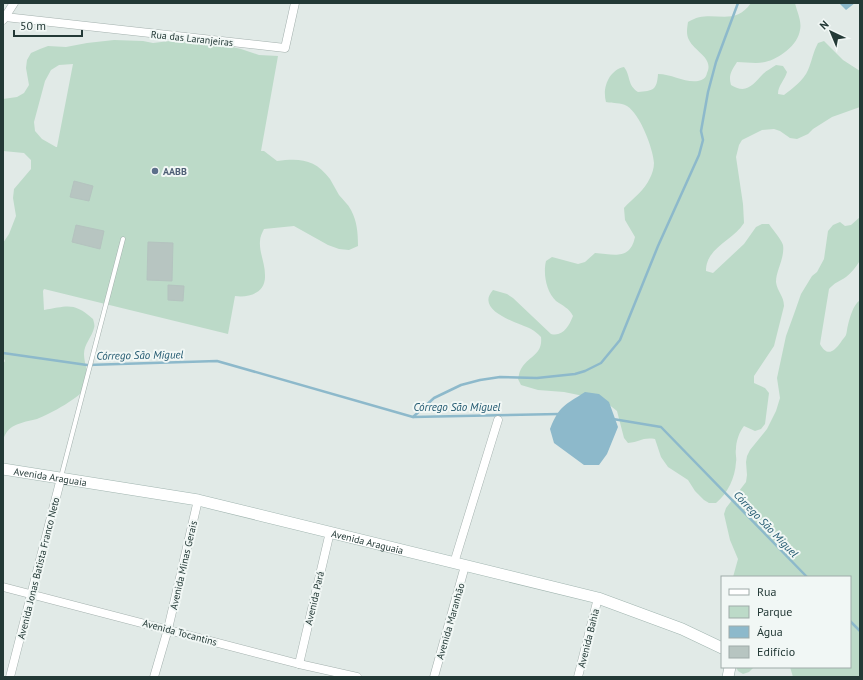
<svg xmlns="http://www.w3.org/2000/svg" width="863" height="680" viewBox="0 0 863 680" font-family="'PT Sans',sans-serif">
	<rect width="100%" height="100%" fill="#e1eae7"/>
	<g fill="#bcdac8" fill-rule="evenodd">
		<path d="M 751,3 L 795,3 C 797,12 802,21 800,30 C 798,45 779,59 765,62 C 756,64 746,62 737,62 C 732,70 728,75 731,85 C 747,95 753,84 763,74 C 767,70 772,68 776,65 L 783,66 L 787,72 C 785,80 778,85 778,94 L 784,95 C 792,89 804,80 808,70 C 812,61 813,52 818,43 L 824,41 L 843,60 L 860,71 L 860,107 L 832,117 L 813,129 L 808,134 L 797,139 L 790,138 L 780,131 L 774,129 L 762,130 L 742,140 L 739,145 L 736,157 L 743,204 L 744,223 C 733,241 706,247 706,271 L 713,273 L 744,244 L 756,227 L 762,224 L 769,224 C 773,230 781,239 783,245 C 785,258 776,270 776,282 C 777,291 784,296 784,306 L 774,346 L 754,376 L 754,383 L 765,388 L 769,393 L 765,424 L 761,429 L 755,431 L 744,426 C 739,432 736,442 736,449 C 735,454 737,458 736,462 C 735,478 728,493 716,503 L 709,503 L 704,500 L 695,491 L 688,480 L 668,467 L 661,457 L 655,439 C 642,437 640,442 628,443 L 624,438 L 617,411 L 603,400 L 564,392 L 538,390 L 521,385 L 518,379 C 519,376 519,372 521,369 C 528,356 543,355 541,337 C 538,334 535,331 531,329 C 519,323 474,311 493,290 L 507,294 L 513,298 L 551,334 C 563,337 569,326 573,316 C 569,308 563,306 556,301 C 546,292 543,273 546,261 L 552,257 L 578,264 L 585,262 L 595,253 C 613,254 630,261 635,237 L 625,220 L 624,208 C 632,199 645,190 650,178 C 652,174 654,168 654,163 C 653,148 640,114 627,106 C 620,102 614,104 606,102 C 602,88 609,70 624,67 C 631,76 627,85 638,92 C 653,91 657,90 658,74 C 672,74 685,83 698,81 C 703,80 706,78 707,73 C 714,58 695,52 689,40 C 686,34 687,29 688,22 C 711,7 733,29 751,3 Z"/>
		<path d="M 199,39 L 241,49 L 259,55 L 278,56 L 261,151 L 264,151 L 277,161 C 300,158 315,159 330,179 C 333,184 336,190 339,195 C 343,200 348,204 351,210 C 357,221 358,233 358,246 L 349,250 L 339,249 L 328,245 L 294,226 L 264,229 C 262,233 260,237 260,241 C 259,252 265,263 265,275 C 266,293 249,298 235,296 L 228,334 L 44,289 L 43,291 L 44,310 C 68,306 74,302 93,319 C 94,322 95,326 94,328 C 92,337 84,344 84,354 C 84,364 90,375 87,385 C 84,396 48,415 37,419 C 26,422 11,423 5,435 C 3,438 4,443 3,447 L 3,364 L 5,361 L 3,356 L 3,243 L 9,234 L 16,216 L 13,198 L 14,189 L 31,169 L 31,160 L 24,153 L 3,151 L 3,99 L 17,97 L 24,93 L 29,85 L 26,68 L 27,60 L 31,53 L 40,49 L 48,46 L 66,47 L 87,43 L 114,40 L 143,41 L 153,43 L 170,41 ZM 73,64 L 57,147 L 56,147 L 42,139 L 35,131 L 34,122 L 45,81 L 51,70 L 59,65 Z"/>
		<path d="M 860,217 L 859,262 C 856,267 851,273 846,277 C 840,281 834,283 829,289 L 820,344 C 827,357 834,352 841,342 C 842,340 845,337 846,335 C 847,332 847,328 848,325 C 850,317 853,305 860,300 L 860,677 L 793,677 L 790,667 L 850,667 L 850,577 L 733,577 L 738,559 L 730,540 L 724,514 L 726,508 L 746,482 L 747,475 L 746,462 L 747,456 L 750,450 L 767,429 L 776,411 L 780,398 L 777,378 L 786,336 L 794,314 L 801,294 L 812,276 L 817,272 L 824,259 L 828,231 L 833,225 L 840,222 L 845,226 L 851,225 Z"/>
		<polygon points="736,667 754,667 749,672 743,674 738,671"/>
	</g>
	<g fill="#8db9cb">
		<polygon points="839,3 855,3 846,10"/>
		<path d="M 585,392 L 599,394 L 609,402 L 618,427 L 607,454 L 599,465 L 584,465 L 554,443 L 550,429 C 559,406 565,405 585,392 Z"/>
	</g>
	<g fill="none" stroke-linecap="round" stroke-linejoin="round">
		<g stroke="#8db9cb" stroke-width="2.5">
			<polyline points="3,353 87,365 217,361 413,417 559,414"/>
			<polyline points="413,417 434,398 461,385 480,380 500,377 537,378 575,374 585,371 601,363 620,340 658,246 699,155 703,140 701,131 708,92 716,62 738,3"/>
			<polyline points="613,419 661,427 807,577"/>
			<polyline points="850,621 860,631"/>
		</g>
	</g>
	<g fill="#b7c5c1" stroke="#b4c3bf">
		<polygon points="74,181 93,186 89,201 70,197"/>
		<polygon points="76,225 104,231 100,249 72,242"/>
		<polygon points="148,242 173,243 172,281 147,280"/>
		<polygon points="168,285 184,286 183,301 168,300"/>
	</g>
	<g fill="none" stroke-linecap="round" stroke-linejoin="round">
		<defs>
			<polyline id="lane" points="61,477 123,239"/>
			<g id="street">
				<polyline points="5,17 285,48 295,3"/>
				<polyline points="3,20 14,3"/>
				<polyline points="454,563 498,420"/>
				<polyline points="3,587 299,664 357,677"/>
				<polyline points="299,664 330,532"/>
				<polyline points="10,677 61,478"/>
				<polyline points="154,677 168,629 198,500"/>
				<polyline points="434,677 465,566"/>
				<polyline points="578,677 598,598"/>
			</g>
			<g id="secondary">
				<path id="s1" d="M 3,469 L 198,500 L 598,598 L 682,629 L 722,648"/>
				<polyline points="728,677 730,667"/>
			</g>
		</defs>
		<use href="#lane" stroke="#a4b1ae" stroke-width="5"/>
		<use href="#street" stroke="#a4b1ae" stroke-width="9"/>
		<use href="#secondary" stroke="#a1b5b0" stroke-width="12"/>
		<use href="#lane" stroke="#fff" stroke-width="4"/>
		<use href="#street" stroke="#fff" stroke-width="8"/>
		<use href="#secondary" stroke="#fff" stroke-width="11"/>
	</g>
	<circle fill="#5c6f8a" stroke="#f1f7f5" stroke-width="1.5" cx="155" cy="171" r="4"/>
	<g text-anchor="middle" stroke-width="4" stroke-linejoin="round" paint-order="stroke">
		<g font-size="10" fill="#233936" stroke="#f1f7f5">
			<text transform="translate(192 38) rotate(6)" y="4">Rua das Laranjeiras</text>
			<text dy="4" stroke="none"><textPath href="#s1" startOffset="48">Avenida Araguaia</textPath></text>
			<text dy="4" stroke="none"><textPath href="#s1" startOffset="372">Avenida Araguaia</textPath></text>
			<text transform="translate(183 565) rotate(-77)" y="4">Avenida Minas Gerais</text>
			<text transform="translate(38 568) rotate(-76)" y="4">Avenida Jonas Batista Franco Neto</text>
			<text transform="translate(314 598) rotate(-77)" y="4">Avenida Pará</text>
			<text transform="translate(450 621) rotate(-74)" y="4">Avenida Maranhão</text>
			<text transform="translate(180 632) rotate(15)" y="4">Avenida Tocantins</text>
			<text transform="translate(588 638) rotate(-76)" y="4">Avenida Bahia</text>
		</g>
		<g font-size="10" font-weight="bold" fill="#4e5e75" stroke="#f1f7f5" text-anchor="start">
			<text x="163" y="175">AABB</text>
		</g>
		<g font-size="11" font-style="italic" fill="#225970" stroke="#f1f7f5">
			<text transform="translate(140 355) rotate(-1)" y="4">Córrego São Miguel</text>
			<text x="457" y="411">Córrego São Miguel</text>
			<text transform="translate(766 524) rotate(46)" y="4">Córrego São Miguel</text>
		</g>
	</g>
	<rect width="863" height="680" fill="none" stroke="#233936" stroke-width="8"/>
	<rect x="721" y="576" width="130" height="92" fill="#f1f7f5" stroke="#9faba9"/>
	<rect x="729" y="589" width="20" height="6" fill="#ffffff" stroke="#9faba9"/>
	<text x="757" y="596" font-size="12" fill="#233936">Rua</text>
	<rect x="729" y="606" width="20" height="12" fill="#bcdac8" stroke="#9faba9"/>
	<text x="757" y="616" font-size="12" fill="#233936">Parque</text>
	<rect x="729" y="626" width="20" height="12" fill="#8db9cb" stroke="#9faba9"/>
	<text x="757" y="636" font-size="12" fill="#233936">Água</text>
	<rect x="729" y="646" width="20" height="12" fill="#b7c5c1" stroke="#9faba9"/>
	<text x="757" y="656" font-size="12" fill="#233936">Edifício</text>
	<g transform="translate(831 32) rotate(316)" stroke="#f1f7f5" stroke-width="3" paint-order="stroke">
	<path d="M0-3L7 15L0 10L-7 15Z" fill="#233936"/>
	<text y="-6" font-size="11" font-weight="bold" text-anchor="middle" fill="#233936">N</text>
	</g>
	<path d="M14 30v6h68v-6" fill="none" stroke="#233936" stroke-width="2"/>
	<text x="20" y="30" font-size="12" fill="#233936" stroke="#f1f7f5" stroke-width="3" paint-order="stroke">50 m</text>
</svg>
